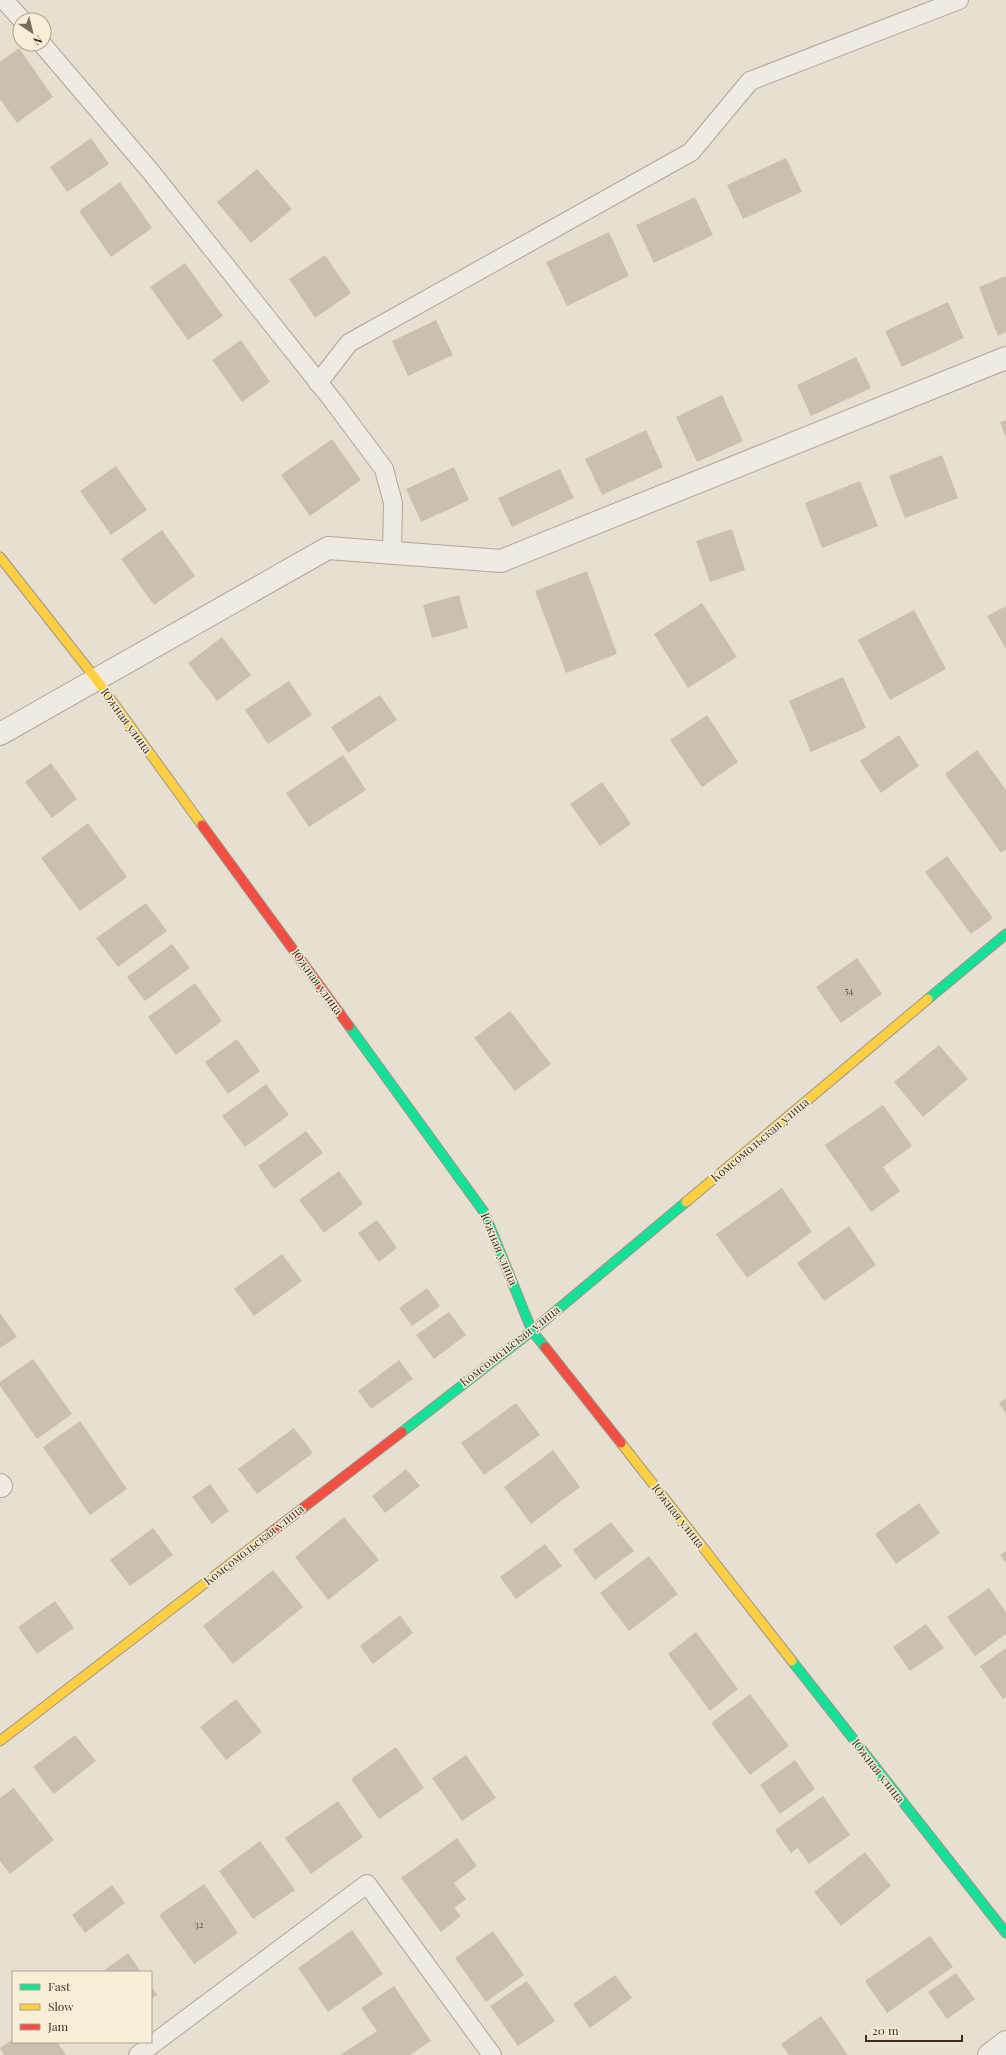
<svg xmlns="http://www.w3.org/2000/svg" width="1006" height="2055" viewBox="0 0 1006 2055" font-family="'Playfair Display',serif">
	<rect width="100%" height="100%" fill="#e7e0d1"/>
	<g fill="#cbbfb2">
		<polygon points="19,48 53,97 17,123 0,99 0,62"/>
		<polygon points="91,138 109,164 67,192 50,167"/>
		<polygon points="786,158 802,192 743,219 727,185"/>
		<polygon points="257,169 292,209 251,243 217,202"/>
		<polygon points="120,182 152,228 111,257 79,211"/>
		<polygon points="695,197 713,235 654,263 636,225"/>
		<polygon points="609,232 629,276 567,306 546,262"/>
		<polygon points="325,255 351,293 315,318 289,279"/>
		<polygon points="185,263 223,316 188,340 150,287"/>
		<polygon points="1006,276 1006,332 998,336 979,287"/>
		<polygon points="948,302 964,338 902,367 885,331"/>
		<polygon points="436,320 453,355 408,376 392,341"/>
		<polygon points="241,340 270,382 242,402 212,360"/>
		<polygon points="856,357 871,388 811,416 797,385"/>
		<polygon points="722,395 743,441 697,462 676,417"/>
		<polygon points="1006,420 1006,438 1000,422"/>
		<polygon points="646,430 663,467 602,495 585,459"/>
		<polygon points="332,439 361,480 310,516 281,475"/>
		<polygon points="942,455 958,498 905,518 889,476"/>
		<polygon points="116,466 147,510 111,535 80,491"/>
		<polygon points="454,467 469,500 421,522 406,489"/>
		<polygon points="560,469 574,498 512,527 498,498"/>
		<polygon points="860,481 878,526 822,548 805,503"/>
		<polygon points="732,529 745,570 710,582 696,541"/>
		<polygon points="162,530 195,576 154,605 121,559"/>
		<polygon points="587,571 617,654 566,673 535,591"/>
		<polygon points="459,595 468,628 432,638 423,605"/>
		<polygon points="702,603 737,657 688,688 654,634"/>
		<polygon points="1006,606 1006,649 987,616"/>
		<polygon points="914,610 946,669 890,700 858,640"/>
		<polygon points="222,637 251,675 217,701 188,663"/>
		<polygon points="843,677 866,728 811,752 789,701"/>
		<polygon points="289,681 312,715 268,744 245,710"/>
		<polygon points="380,695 397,720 348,753 331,727"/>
		<polygon points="707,715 738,762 702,787 670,740"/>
		<polygon points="899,735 919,766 881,793 860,761"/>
		<polygon points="977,750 1006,790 1006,849 1001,853 945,774"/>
		<polygon points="343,755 366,790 309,827 286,793"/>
		<polygon points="51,763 77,799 52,818 25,782"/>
		<polygon points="602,782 631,824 600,846 570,804"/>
		<polygon points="88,823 127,877 80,911 41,858"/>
		<polygon points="947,856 993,918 971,934 925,872"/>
		<polygon points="146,903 167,931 118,967 96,938"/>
		<polygon points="172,944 190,968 145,1001 127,977"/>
		<polygon points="857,958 882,994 841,1023 816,987"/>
		<polygon points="195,983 222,1021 176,1055 148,1017"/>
		<polygon points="510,1011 551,1064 515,1091 474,1038"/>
		<polygon points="237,1039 260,1071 228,1094 205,1062"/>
		<polygon points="939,1045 968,1079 923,1117 894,1082"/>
		<polygon points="266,1084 289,1115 245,1147 222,1116"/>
		<polygon points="883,1105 912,1146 883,1167 900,1191 871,1212 825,1145"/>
		<polygon points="306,1131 323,1153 274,1189 258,1166"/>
		<polygon points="339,1171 363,1204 324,1233 299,1200"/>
		<polygon points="782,1188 812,1232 747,1278 716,1234"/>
		<polygon points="377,1220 397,1248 379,1262 358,1233"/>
		<polygon points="849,1226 876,1265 824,1301 797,1263"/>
		<polygon points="282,1254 302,1281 254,1316 234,1289"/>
		<polygon points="427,1288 440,1306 412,1326 399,1308"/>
		<polygon points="449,1312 466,1335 434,1359 416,1335"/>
		<polygon points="0,1313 17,1337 0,1348"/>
		<polygon points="33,1359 72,1414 37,1439 0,1386 0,1382"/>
		<polygon points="399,1360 413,1379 371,1409 358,1391"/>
		<polygon points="1006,1398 1006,1414 999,1403"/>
		<polygon points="516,1403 540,1435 484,1475 461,1443"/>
		<polygon points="80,1421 127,1489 90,1515 43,1447"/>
		<polygon points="294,1428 313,1453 257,1494 238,1469"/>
		<polygon points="553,1450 580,1487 531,1524 504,1487"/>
		<polygon points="406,1469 420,1486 385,1513 372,1496"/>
		<polygon points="210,1484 229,1511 212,1524 192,1497"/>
		<polygon points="919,1503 940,1533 896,1564 875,1534"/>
		<polygon points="344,1517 379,1560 328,1600 295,1557"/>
		<polygon points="611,1522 634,1551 595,1580 573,1550"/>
		<polygon points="153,1528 173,1555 130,1586 110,1560"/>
		<polygon points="545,1544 562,1566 516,1599 500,1577"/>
		<polygon points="1006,1551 1006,1563 1000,1555"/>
		<polygon points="649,1556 678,1594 629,1631 600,1593"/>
		<polygon points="273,1570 303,1607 233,1664 203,1626"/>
		<polygon points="989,1588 1006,1612 1006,1634 975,1656 947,1617"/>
		<polygon points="55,1601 74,1628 37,1654 18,1627"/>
		<polygon points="400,1615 413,1633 373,1664 360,1646"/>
		<polygon points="926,1624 944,1648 910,1671 893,1647"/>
		<polygon points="696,1632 738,1689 710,1711 668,1654"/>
		<polygon points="1006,1648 1006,1697 1003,1699 980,1666"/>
		<polygon points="750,1694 789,1746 750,1775 711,1723"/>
		<polygon points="236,1699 262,1732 226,1760 200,1727"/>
		<polygon points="75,1735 96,1761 54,1794 33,1767"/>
		<polygon points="396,1747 424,1788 379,1819 351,1779"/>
		<polygon points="466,1755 496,1798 462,1821 432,1778"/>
		<polygon points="795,1760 815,1789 780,1814 760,1785"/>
		<polygon points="14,1788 54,1840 10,1874 0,1861 0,1798"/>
		<polygon points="823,1796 850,1835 809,1864 798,1848 791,1853 775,1830"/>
		<polygon points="338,1801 363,1837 311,1874 285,1838"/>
		<polygon points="457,1838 477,1866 454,1883 466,1899 454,1908 461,1916 441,1932 401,1878"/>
		<polygon points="260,1841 295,1890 253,1919 219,1871"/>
		<polygon points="865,1852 891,1886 841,1926 814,1892"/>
		<polygon points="204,1884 238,1933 194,1964 159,1915"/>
		<polygon points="112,1885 125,1903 85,1933 72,1915"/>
		<polygon points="352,1930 383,1974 328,2012 298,1968"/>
		<polygon points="493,1931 524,1975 486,2002 455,1958"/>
		<polygon points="930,1936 953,1967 887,2013 865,1981"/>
		<polygon points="128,1953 141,1972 102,1972"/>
		<polygon points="956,1973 975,1999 947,2019 928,1992"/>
		<polygon points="615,1975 632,1998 590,2028 573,2004"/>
		<polygon points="527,1981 555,2021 518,2046 490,2006"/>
		<polygon points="151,1986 157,1995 151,1999"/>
		<polygon points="394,1986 431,2041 410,2055 340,2055 377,2031 361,2008"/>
		<polygon points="821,2016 848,2055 789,2055 781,2044"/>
		<polygon points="13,2039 13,2042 57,2042 66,2055 4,2055 0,2048"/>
	</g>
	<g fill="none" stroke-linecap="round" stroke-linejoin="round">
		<defs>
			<g id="lane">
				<polyline points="4,0 22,20"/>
				<polyline points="42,44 151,172 334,402 384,469 393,503 392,552"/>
				<polyline points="318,383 349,343 691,152 750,81 959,0"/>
				<polyline points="138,2055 367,1884 492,2055"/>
			</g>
			<g id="street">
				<polyline points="0,734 328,548 501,561 1006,358"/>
				<polyline points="0,1485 1,1486"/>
				<polyline points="989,2055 1006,2042"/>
			</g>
			<g id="fast">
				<polyline points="928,999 1006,934"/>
				<polyline points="349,1026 484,1212 532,1331 545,1347"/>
				<polyline points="402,1432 532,1331 686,1202"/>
				<polyline points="792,1661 1006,1933"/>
			</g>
			<g id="slow">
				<polyline points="0,557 96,679 202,825"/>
				<polyline points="686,1202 928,999"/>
				<polyline points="621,1443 792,1661"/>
				<polyline points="0,1741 269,1534"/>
			</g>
			<g id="jam">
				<polyline points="202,825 349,1026"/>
				<polyline points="545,1347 621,1443"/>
				<polyline points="269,1534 402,1432"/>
			</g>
		</defs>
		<use href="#lane" stroke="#ada599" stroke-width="20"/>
		<use href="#street" stroke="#ada599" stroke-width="24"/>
		<use href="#fast" stroke="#9c958a" stroke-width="11"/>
		<use href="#slow" stroke="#9c958a" stroke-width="11"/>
		<use href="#jam" stroke="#9c958a" stroke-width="11"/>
		<use href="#lane" stroke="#efebe3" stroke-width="18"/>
		<use href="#street" stroke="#efebe3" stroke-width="22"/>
		<use href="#fast" stroke="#16e098" stroke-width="9"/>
		<use href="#slow" stroke="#ffcf43" stroke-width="9"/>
		<use href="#jam" stroke="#f24e42" stroke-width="9"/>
	</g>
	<g text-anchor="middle" stroke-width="3" stroke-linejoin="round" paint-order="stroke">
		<g font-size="10" fill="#605244">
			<text x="849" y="994">54</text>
			<text x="199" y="1928">32</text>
		</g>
		<g font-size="12" fill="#3d2e20" stroke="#f7eed8">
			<text transform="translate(126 721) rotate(54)" y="4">Южная улица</text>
			<text transform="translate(317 982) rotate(54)" y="4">Южная улица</text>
			<text transform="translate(760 1140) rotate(-40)" y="4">Комсомольская улица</text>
			<text transform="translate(499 1249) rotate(67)" y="4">Южная улица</text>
			<text transform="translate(510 1346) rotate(-38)" y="4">Комсомольская улица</text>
			<text transform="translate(678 1516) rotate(52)" y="4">Южная улица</text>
			<text transform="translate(254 1545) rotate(-38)" y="4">Комсомольская улица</text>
			<text transform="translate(878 1771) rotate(52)" y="4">Южная улица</text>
		</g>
	</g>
	<rect x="12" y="1971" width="140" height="72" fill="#f7eed8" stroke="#ada18e"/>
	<rect x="20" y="1984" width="20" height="6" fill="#16e098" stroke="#ada18e"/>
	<text x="48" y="1991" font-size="12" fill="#3d2e20">Fast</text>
	<rect x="20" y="2004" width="20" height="6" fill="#ffcf43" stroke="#ada18e"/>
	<text x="48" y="2011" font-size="12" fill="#3d2e20">Slow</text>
	<rect x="20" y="2024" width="20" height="6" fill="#f24e42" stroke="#ada18e"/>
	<text x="48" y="2031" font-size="12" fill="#3d2e20">Jam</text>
	<g transform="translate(32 32) rotate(145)"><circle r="19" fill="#f7eed8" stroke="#ada18e"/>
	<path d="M0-3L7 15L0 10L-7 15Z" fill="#786c5e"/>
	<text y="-6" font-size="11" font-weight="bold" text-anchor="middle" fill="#3d2e20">N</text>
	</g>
	<path d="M866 2035v6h96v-6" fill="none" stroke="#3d2e20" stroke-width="2"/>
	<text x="872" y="2035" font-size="12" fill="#3d2e20" stroke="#f7eed8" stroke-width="3" paint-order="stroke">20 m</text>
</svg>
